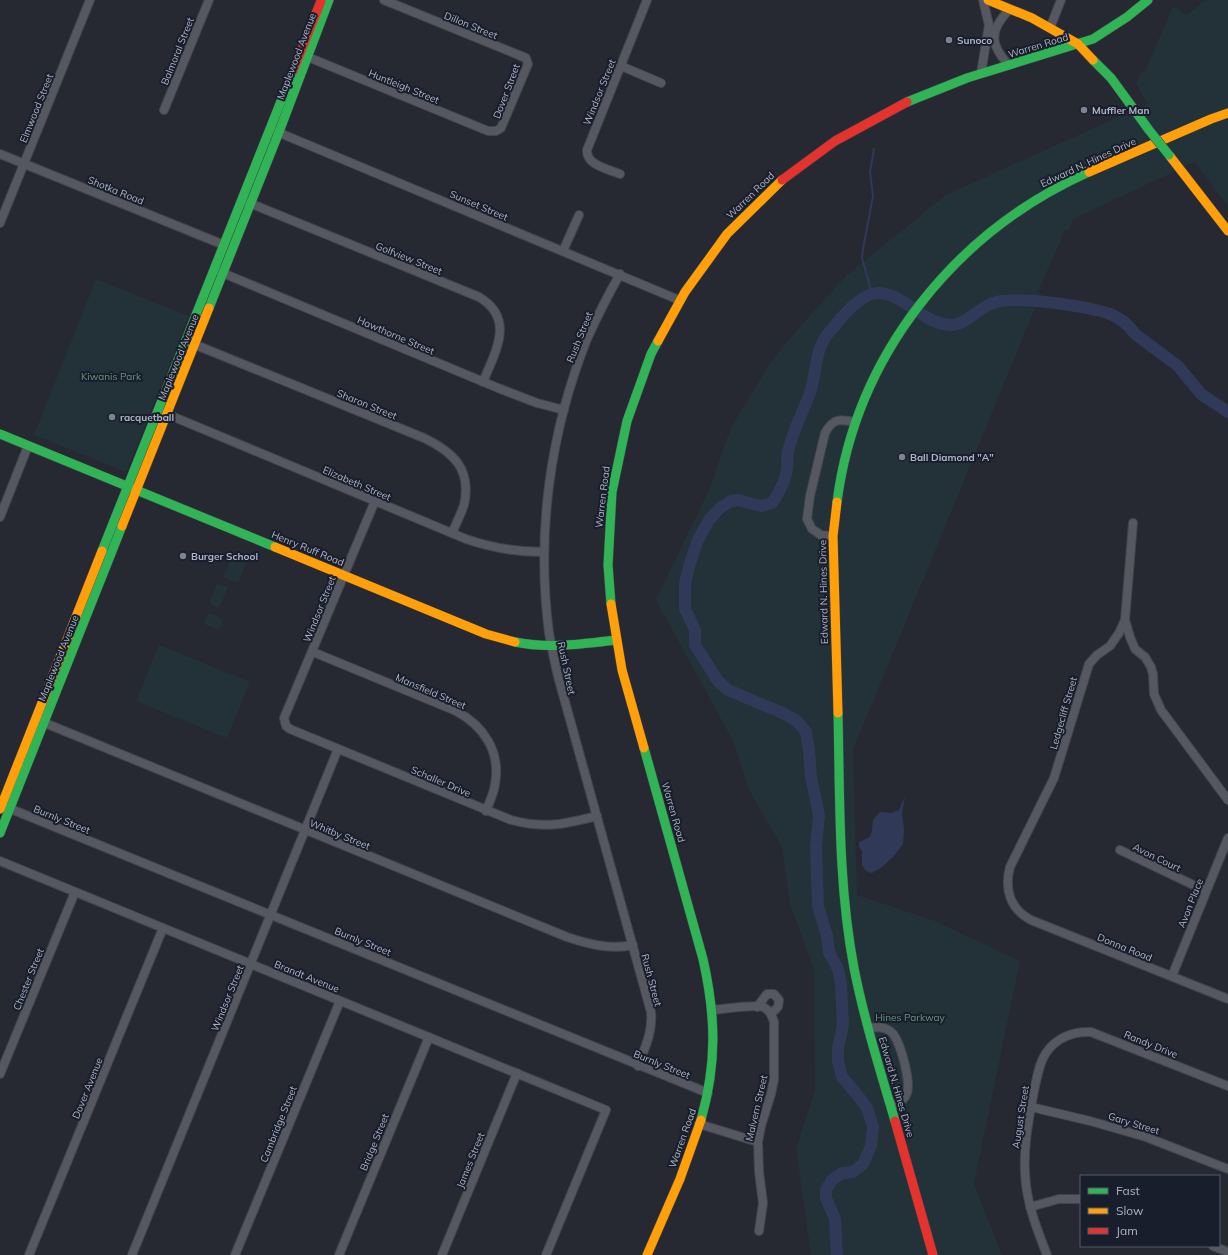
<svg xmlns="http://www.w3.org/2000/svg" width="1228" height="1255" viewBox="0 0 1228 1255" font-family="Mulish,sans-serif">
	<rect width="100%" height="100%" fill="#262932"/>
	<g fill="#233138">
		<polygon points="1205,0 1228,0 1228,206 1195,162 1073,219 1068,231 1065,230 1038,292 1041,294 853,750 857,895 935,921 1020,961 974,1184 1002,1255 811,1255 796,1149 815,1090 814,970 790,904 782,847 749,790 733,741 656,600 709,490 731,427 771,362 803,323 847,275 946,195 1149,103 1146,101 1136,83 1141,72 1145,71 1173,6 1187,15"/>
		<polygon points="96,279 189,316 126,472 34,435"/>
		<polygon points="233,553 248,559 238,583 223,577"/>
		<polygon points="217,583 228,588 219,608 209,603"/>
		<polygon points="208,613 224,619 219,630 204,624"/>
		<polygon points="159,645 250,682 227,738 136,701"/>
	</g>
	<polygon fill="#313959" points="905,796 902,814 904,829 903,844 894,856 882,867 872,873 866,871 862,865 862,851 859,847 859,842 870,837 872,831 873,820 880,812 891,813 899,810"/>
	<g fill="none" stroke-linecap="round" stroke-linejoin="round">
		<polyline stroke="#313959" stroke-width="2" points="872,294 862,258 863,249 873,196 870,172 874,149"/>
		<path stroke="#313959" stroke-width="12" d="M 837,1255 L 835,1219 L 826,1198 L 826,1190 L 832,1180 L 842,1173 L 853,1172 L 863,1164 L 871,1146 L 873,1127 L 867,1108 L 855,1092 L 842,1077 L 838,1061 L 838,1048 L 843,1025 L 841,984 L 838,969 L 829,952 L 827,936 L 818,906 L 816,847 L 819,815 L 811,777 L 809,750 L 806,732 L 797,721 L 785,714 L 728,690 L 718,681 L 695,645 L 695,630 L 685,609 L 685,583 L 690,563 L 698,540 L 709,520 L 720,508 L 731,501 L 738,500 L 761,506 L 772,503 C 778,494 784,484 786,474 C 788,467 787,459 788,452 C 792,432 803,412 810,393 C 815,378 815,363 820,348 C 822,342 828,333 833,328 C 843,315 862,292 880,293 C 894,294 908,305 920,313 C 930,319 939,325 951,325 C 964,326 980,307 993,303 C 1014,295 1084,306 1107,313 C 1118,316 1129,325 1135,334 L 1178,366 L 1201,394 L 1228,412"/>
		<defs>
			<g id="street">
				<polyline points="1050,28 1061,0"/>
				<polyline points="303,55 488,131 496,131 501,128 528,64 526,58 384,0"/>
				<path d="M 1008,65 C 1004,59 998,53 996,46 C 990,32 1001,18 1010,9"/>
				<polyline points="621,66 661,83"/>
				<polyline points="981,73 989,25 983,0"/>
				<polyline points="164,110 209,0"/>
				<polyline points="275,131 679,300"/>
				<polyline points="0,154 224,245"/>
				<path d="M 620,174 C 608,169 586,165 587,150 L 647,0"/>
				<path d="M 247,202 L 479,297 C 516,319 495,352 483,382"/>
				<polyline points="0,223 90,0"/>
				<polyline points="563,251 579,215"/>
				<polyline points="218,271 498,388 537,403 564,410"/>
				<path d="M 620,274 C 608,295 597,317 587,339 C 550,432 536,534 549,633 C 552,649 555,665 559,680 L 651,1012 C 653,1031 645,1048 638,1066"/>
				<path d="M 191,343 L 424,438 C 453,452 472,469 464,505 C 461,514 456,524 452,533"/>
				<path d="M 162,412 L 466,539 C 492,548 517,552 544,552"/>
				<path d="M 375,501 L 284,718 L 286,726 L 290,729 L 511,820 C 545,829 564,824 597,816"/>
				<polyline points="0,517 28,446"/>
				<path d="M 1133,523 L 1125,620 L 1119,633 L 1110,646 L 1097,655 L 1089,664 L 1054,778 L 1010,867 C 1004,889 1010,909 1031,920 L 1228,999"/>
				<path d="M 833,536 L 821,535 L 812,529 L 807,519 L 810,496 L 825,433 C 833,418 840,419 855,422"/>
				<polyline points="1125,620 1130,637 1135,649 1145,657 1151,667 1153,674 1154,694 1161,710 1228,800"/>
				<path d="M 313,652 L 456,711 C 484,726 501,752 495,784 C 494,794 489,802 486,811"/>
				<path d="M 40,721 L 567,937 C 588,944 610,950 633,945"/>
				<polyline points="6,807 708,1093"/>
				<polyline points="1120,850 1206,891"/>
				<polyline points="0,861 606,1110 546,1255"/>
				<polyline points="1172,976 1228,838"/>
				<polyline points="757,1007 767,994 774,994 779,1000 778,1007 771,1014"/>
				<path d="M 712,1010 C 724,1009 754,1004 763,1007 C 770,1010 772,1016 774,1022 L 774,1080 L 771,1094 L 761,1126 L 758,1142 L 759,1172 L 763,1203 L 759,1231"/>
				<path d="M 868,1028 C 875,1027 883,1026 890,1031 C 900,1037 911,1082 907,1093 C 905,1100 897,1104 891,1107"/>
				<polyline points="0,1074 75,892"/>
				<polyline points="1031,1107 1090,1121 1146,1137 1228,1169"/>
				<polyline points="699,1124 758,1142"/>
				<polyline points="1030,1207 1059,1199 1081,1199"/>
				<polyline points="1213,1246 1228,1252"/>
				<polyline points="29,1255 163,928"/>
				<polyline points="132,1255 338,749"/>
				<polyline points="235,1255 340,1001"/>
				<polyline points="339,1255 429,1037"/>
				<polyline points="442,1255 517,1073"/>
				<path d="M 1047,1255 C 1038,1232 1029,1209 1026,1185 C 1022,1153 1028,1122 1034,1091 C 1037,1078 1039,1063 1046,1053 C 1056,1038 1073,1031 1091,1032 L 1228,1086"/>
			</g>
			<g id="fast">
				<polyline points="1093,60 1111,78 1149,130"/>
				<polyline points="907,102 967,78 1093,39 1127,17 1148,0"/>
				<polyline points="209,308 279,132 329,0"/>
				<polyline points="0,434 275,547"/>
				<path d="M 837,502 C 856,355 955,232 1089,172"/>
				<polyline points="102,551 293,71"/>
				<polyline points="611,604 608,565 612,492 627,421 651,354 658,341"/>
				<path d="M 515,642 C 549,649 582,644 616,640"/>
				<path d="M 838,713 C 840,798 838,884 854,968 C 864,1019 880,1070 895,1121"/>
				<path d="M 644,748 L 703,959 C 716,1017 717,1063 701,1120"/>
				<polyline points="0,833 122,526"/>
			</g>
			<g id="slow">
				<polyline points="988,0 1032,18 1078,44 1093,60"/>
				<polyline points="1169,155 1228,231"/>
				<polyline points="1089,172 1211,119 1228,113"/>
				<polyline points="658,341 685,292 727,234 782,180"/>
				<polyline points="837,502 833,536 838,713"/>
				<polyline points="122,526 209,308"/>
				<polyline points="275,547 486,634 515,642"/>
				<polyline points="611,604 622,670 644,748"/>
				<polyline points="0,809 102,551"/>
				<polyline points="647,1255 680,1179 701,1120"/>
			</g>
			<g id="jam">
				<polyline points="293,71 321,1"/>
				<polyline points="782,180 835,141 907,102"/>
				<polyline points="895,1121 933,1255"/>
			</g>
		</defs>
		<use href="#street" stroke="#42444b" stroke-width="10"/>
		<use href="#fast" stroke="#42444b" stroke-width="10"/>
		<use href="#slow" stroke="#42444b" stroke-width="10"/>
		<use href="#jam" stroke="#42444b" stroke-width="10"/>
		<use href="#street" stroke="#565861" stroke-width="8"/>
		<use href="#fast" stroke="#30b455" stroke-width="9"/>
		<use href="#slow" stroke="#ff9f0a" stroke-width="9"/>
		<use href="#jam" stroke="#e5322d" stroke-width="9"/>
		<defs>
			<polyline id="fast-bridge" points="1149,130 1169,155"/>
		</defs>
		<use href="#fast-bridge" stroke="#42444b" stroke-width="10" stroke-linecap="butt"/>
		<use href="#fast-bridge" stroke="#30b455" stroke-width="9"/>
	</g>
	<g fill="#7e8392" stroke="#191e2d" stroke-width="1.5">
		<circle cx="949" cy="40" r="4"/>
		<circle cx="1084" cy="110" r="4"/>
		<circle cx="112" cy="417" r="4"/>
		<circle cx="902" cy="457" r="4"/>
		<circle cx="183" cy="556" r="4"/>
	</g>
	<g text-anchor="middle" stroke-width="4" stroke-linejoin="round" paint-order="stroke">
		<g font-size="10" fill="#aeb3c5" stroke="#191e2d">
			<text transform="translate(471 25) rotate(22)" y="4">Dillon Street</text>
			<text transform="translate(1038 45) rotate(-17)" y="4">Warren Road</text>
			<text transform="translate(177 51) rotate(-68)" y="4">Balmoral Street</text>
			<text transform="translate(296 56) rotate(-69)" y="4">Maplewood Avenue</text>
			<text transform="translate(404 86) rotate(22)" y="4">Huntleigh Street</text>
			<text transform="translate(506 91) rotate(-69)" y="4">Dover Street</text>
			<text transform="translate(599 92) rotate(-68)" y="4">Windsor Street</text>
			<text transform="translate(36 108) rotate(-68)" y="4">Elmwood Street</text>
			<text transform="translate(1088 162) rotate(-25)" y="4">Edward N. Hines Drive</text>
			<text transform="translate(116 190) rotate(22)" y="4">Shotka Road</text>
			<text transform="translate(750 195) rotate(-44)" y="4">Warren Road</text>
			<text transform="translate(479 205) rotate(23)" y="4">Sunset Street</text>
			<text transform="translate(409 258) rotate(22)" y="4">Golfview Street</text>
			<text transform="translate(396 335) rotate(23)" y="4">Hawthorne Street</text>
			<text transform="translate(579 337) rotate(-68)" y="4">Rush Street</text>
			<text transform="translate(178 357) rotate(-68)" y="4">Maplewood Avenue</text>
			<text transform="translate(367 404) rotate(22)" y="4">Sharon Street</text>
			<text transform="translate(357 483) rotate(23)" y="4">Elizabeth Street</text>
			<text transform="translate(602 497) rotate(-83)" y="4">Warren Road</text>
			<text transform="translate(308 548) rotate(22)" y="4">Henry Ruff Road</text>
			<text transform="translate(823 592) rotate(-91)" y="4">Edward N. Hines Drive</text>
			<text transform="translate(319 609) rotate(-68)" y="4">Windsor Street</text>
			<text transform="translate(58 658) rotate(-68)" y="4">Maplewood Avenue</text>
			<text transform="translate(567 668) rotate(78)" y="4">Rush Street</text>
			<text transform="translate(431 691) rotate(23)" y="4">Mansfield Street</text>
			<text transform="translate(1063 713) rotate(-74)" y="4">Ledgecliff Street</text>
			<text transform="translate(441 781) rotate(23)" y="4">Schaller Drive</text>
			<text transform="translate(674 812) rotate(74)" y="4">Warren Road</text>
			<text transform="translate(62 819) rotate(22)" y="4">Burnly Street</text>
			<text transform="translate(340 834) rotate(22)" y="4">Whitby Street</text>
			<text transform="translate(1157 857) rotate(26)" y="4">Avon Court</text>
			<text transform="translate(1190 903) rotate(-68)" y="4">Avon Place</text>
			<text transform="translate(363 941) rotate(22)" y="4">Burnly Street</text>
			<text transform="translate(1125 947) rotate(22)" y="4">Donna Road</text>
			<text transform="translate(307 976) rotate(22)" y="4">Brandt Avenue</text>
			<text transform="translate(28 979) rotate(-68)" y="4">Chester Street</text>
			<text transform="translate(652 980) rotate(75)" y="4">Rush Street</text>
			<text transform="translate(227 998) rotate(-68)" y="4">Windsor Street</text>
			<text transform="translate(1151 1044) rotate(22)" y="4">Randy Drive</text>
			<text transform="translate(662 1064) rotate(22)" y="4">Burnly Street</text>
			<text transform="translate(897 1087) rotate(74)" y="4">Edward N. Hines Drive</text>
			<text transform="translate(87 1088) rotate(-68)" y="4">Dover Avenue</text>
			<text transform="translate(756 1108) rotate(-77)" y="4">Malvern Street</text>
			<text transform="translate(1020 1117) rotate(-81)" y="4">August Street</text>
			<text transform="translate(1134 1123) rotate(17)" y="4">Gary Street</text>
			<text transform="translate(278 1124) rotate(-68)" y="4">Cambridge Street</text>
			<text transform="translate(682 1138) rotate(-70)" y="4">Warren Road</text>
			<text transform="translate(374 1142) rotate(-68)" y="4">Bridge Street</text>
			<text transform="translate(470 1160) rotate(-68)" y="4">James Street</text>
		</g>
		<g font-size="10" font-weight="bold" fill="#aeb3c5" stroke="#191e2d" text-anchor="start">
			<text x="957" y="44">Sunoco</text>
			<text x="1092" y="114">Muffler Man</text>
			<text x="120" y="421">racquetball</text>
			<text x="910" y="461">Ball Diamond "A"</text>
			<text x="191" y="560">Burger School</text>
		</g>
		<g font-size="10" fill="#66967a" stroke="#191e2d">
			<text x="111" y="380">Kiwanis Park</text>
			<text x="910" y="1021">Hines Parkway</text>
		</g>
	</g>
	<rect x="1080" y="1175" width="140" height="72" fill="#191e2d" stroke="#555a6a"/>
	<rect x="1088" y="1188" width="20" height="6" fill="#30b455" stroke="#555a6a"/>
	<text x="1116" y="1195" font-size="12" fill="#aeb3c5">Fast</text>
	<rect x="1088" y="1208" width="20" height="6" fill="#ff9f0a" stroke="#555a6a"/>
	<text x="1116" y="1215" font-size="12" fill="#aeb3c5">Slow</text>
	<rect x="1088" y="1228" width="20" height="6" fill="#e5322d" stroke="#555a6a"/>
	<text x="1116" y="1235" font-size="12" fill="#aeb3c5">Jam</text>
</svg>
